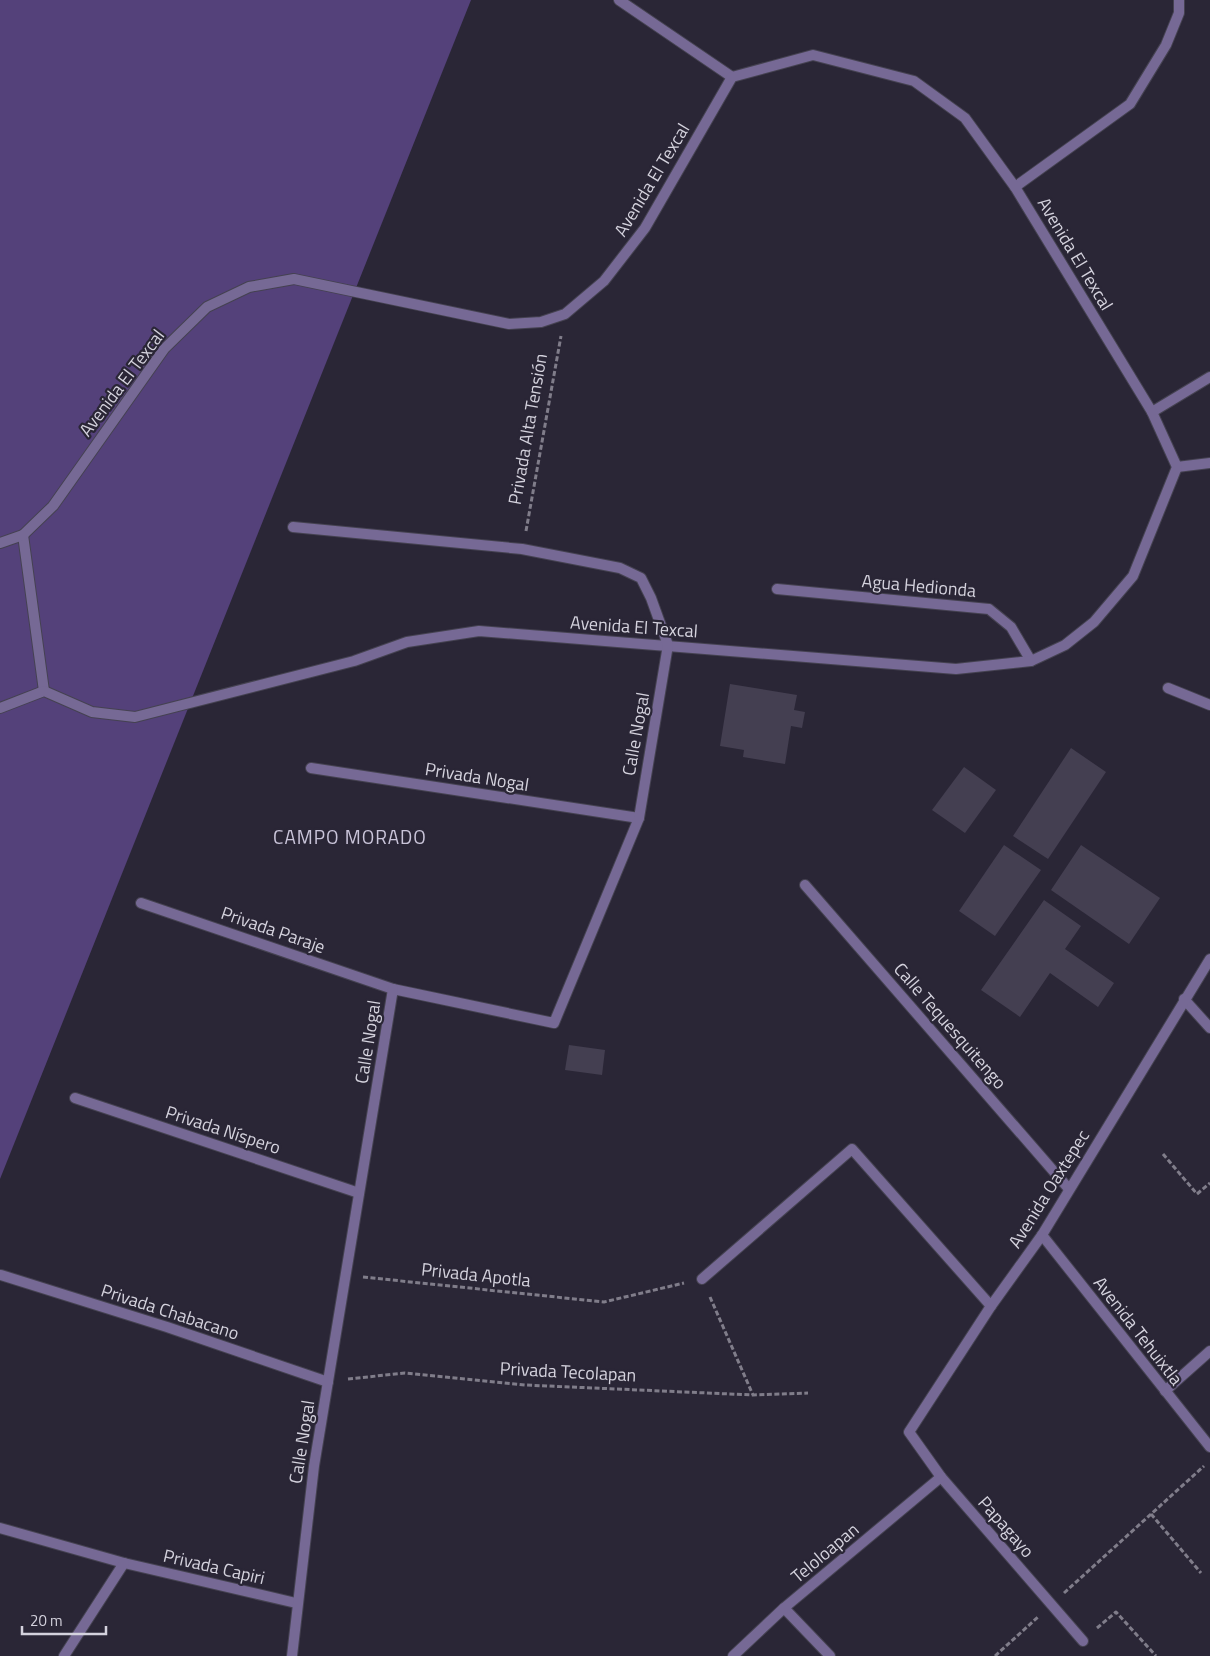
<svg xmlns="http://www.w3.org/2000/svg" width="1210" height="1656" viewBox="0 0 1210 1656" font-family="'Titillium Web',sans-serif">
	<rect width="100%" height="100%" fill="#2a2636"/>
	<polygon fill="#54417a" points="0,0 471,0 0,1179"/>
	<g fill="#443f51">
		<polygon points="730,684 797,695 794,710 805,712 802,728 791,726 785,764 743,757 744,750 720,746"/>
		<polygon points="1071,748 1106,772 1048,859 1013,836"/>
		<polygon points="964,767 996,790 965,833 932,810"/>
		<polygon points="1004,845 1041,870 995,936 959,911"/>
		<polygon points="1081,845 1160,898 1129,944 1051,890"/>
		<polygon points="1044,900 1081,926 1065,949 1114,983 1098,1007 1050,973 1020,1017 981,990"/>
		<polygon points="569,1045 605,1050 602,1075 565,1070"/>
	</g>
	<g fill="none" stroke-linecap="round" stroke-linejoin="round">
		<defs>
			<g id="lane">
				<polyline points="1015,187 1130,104 1166,45 1179,13 1179,0"/>
				<polyline points="777,589 989,609 1011,627 1031,661"/>
			</g>
			<g id="street">
				<polyline points="619,0 732,77"/>
				<polyline points="1152,412 1210,377"/>
				<polyline points="1177,467 1210,463"/>
				<polyline points="23,535 44,691"/>
				<polyline points="0,543 23,535 53,506 164,349 207,307 249,287 294,279 509,324 541,322 565,314 604,281 645,228 732,77 813,55 914,81 965,118 1015,187 1152,412 1177,467 1133,576 1094,622 1065,645 1031,661 956,669 479,631 407,642 354,661 135,717 92,712 44,691 0,708"/>
				<polyline points="1168,688 1210,705"/>
				<polyline points="311,768 639,818"/>
				<polyline points="805,885 1069,1189"/>
				<polyline points="141,903 393,989 554,1023 639,818 668,645 651,598 641,578 620,568 522,549 293,527"/>
				<polyline points="1184,999 1210,1028"/>
				<polyline points="75,1098 359,1193"/>
				<polyline points="1042,1235 1210,1447"/>
				<polyline points="1,1275 167,1327 328,1382"/>
				<polyline points="702,1279 852,1149 991,1306"/>
				<polyline points="1165,1391 1210,1351"/>
				<polyline points="0,1528 124,1563 296,1603"/>
				<polyline points="784,1608 830,1656"/>
				<polyline points="1083,1641 941,1477 909,1432 991,1306 1042,1235 1210,959"/>
				<polyline points="64,1656 124,1563"/>
				<polyline points="292,1656 314,1466 393,989"/>
				<polyline points="733,1656 784,1608 941,1477"/>
			</g>
		</defs>
		<use href="#lane" stroke="#454251" stroke-width="12"/>
		<use href="#street" stroke="#454251" stroke-width="12"/>
		<g stroke="#807d8a" stroke-width="3" stroke-dasharray="5 2.5" stroke-linecap="butt">
			<polyline points="526,531 561,336"/>
			<polyline points="1163,1154 1197,1194 1210,1183"/>
			<polyline points="363,1277 604,1302 684,1283"/>
			<polyline points="710,1297 753,1395"/>
			<polyline points="348,1379 405,1373 525,1385 753,1395 808,1393"/>
			<polyline points="1151,1514 1201,1573"/>
			<polyline points="1064,1593 1204,1466"/>
			<polyline points="1097,1628 1116,1612 1156,1656"/>
			<polyline points="995,1656 1038,1617"/>
		</g>
		<use href="#lane" stroke="#766995" stroke-width="10"/>
		<use href="#street" stroke="#766995" stroke-width="10"/>
	</g>
	<g text-anchor="middle" stroke-width="4.5" stroke-linejoin="round" paint-order="stroke">
		<g font-size="18" fill="#d4d2dd" stroke="#2a2636">
			<text transform="translate(652 180) rotate(-59)" y="6">Avenida El Texcal</text>
			<text transform="translate(1075 254) rotate(59)" y="6">Avenida El Texcal</text>
			<text transform="translate(122 383) rotate(-53)" y="6">Avenida El Texcal</text>
			<text transform="translate(528 429) rotate(-80)" y="6">Privada Alta Tensión</text>
			<text transform="translate(919 586) rotate(5)" y="6">Agua Hedionda</text>
			<text transform="translate(634 627) rotate(4)" y="6">Avenida El Texcal</text>
			<text transform="translate(636 734) rotate(-80)" y="6">Calle Nogal</text>
			<text transform="translate(477 777) rotate(9)" y="6">Privada Nogal</text>
			<text transform="translate(273 930) rotate(19)" y="6">Privada Paraje</text>
			<text transform="translate(950 1026) rotate(49)" y="6">Calle Tequesquitengo</text>
			<text transform="translate(368 1042) rotate(-81)" y="6">Calle Nogal</text>
			<text transform="translate(223 1130) rotate(18)" y="6">Privada Níspero</text>
			<text transform="translate(1049 1189) rotate(-58)" y="6">Avenida Oaxtepec</text>
			<text transform="translate(476 1275) rotate(6)" y="6">Privada Apotla</text>
			<text transform="translate(170 1312) rotate(18)" y="6">Privada Chabacano</text>
			<text transform="translate(1138 1331) rotate(52)" y="6">Avenida Tehuixtla</text>
			<text transform="translate(568 1372) rotate(3)" y="6">Privada Tecolapan</text>
			<text transform="translate(302 1442) rotate(-81)" y="6">Calle Nogal</text>
			<text transform="translate(1006 1527) rotate(49)" y="6">Papagayo</text>
			<text transform="translate(825 1553) rotate(-40)" y="6">Teloloapan</text>
			<text transform="translate(214 1567) rotate(13)" y="6">Privada Capiri</text>
		</g>
		<g font-size="19" letter-spacing="1" fill="#cac5da" stroke="#2a2636">
			<text x="350" y="844">CAMPO MORADO</text>
		</g>
	</g>
	<path d="M22 1626v8h84v-8" fill="none" stroke="#d4d2dd" stroke-width="2.5"/>
	<text x="30" y="1626" font-size="15" fill="#d4d2dd" stroke="#2a2636" stroke-width="4" paint-order="stroke">20 m</text>
</svg>
